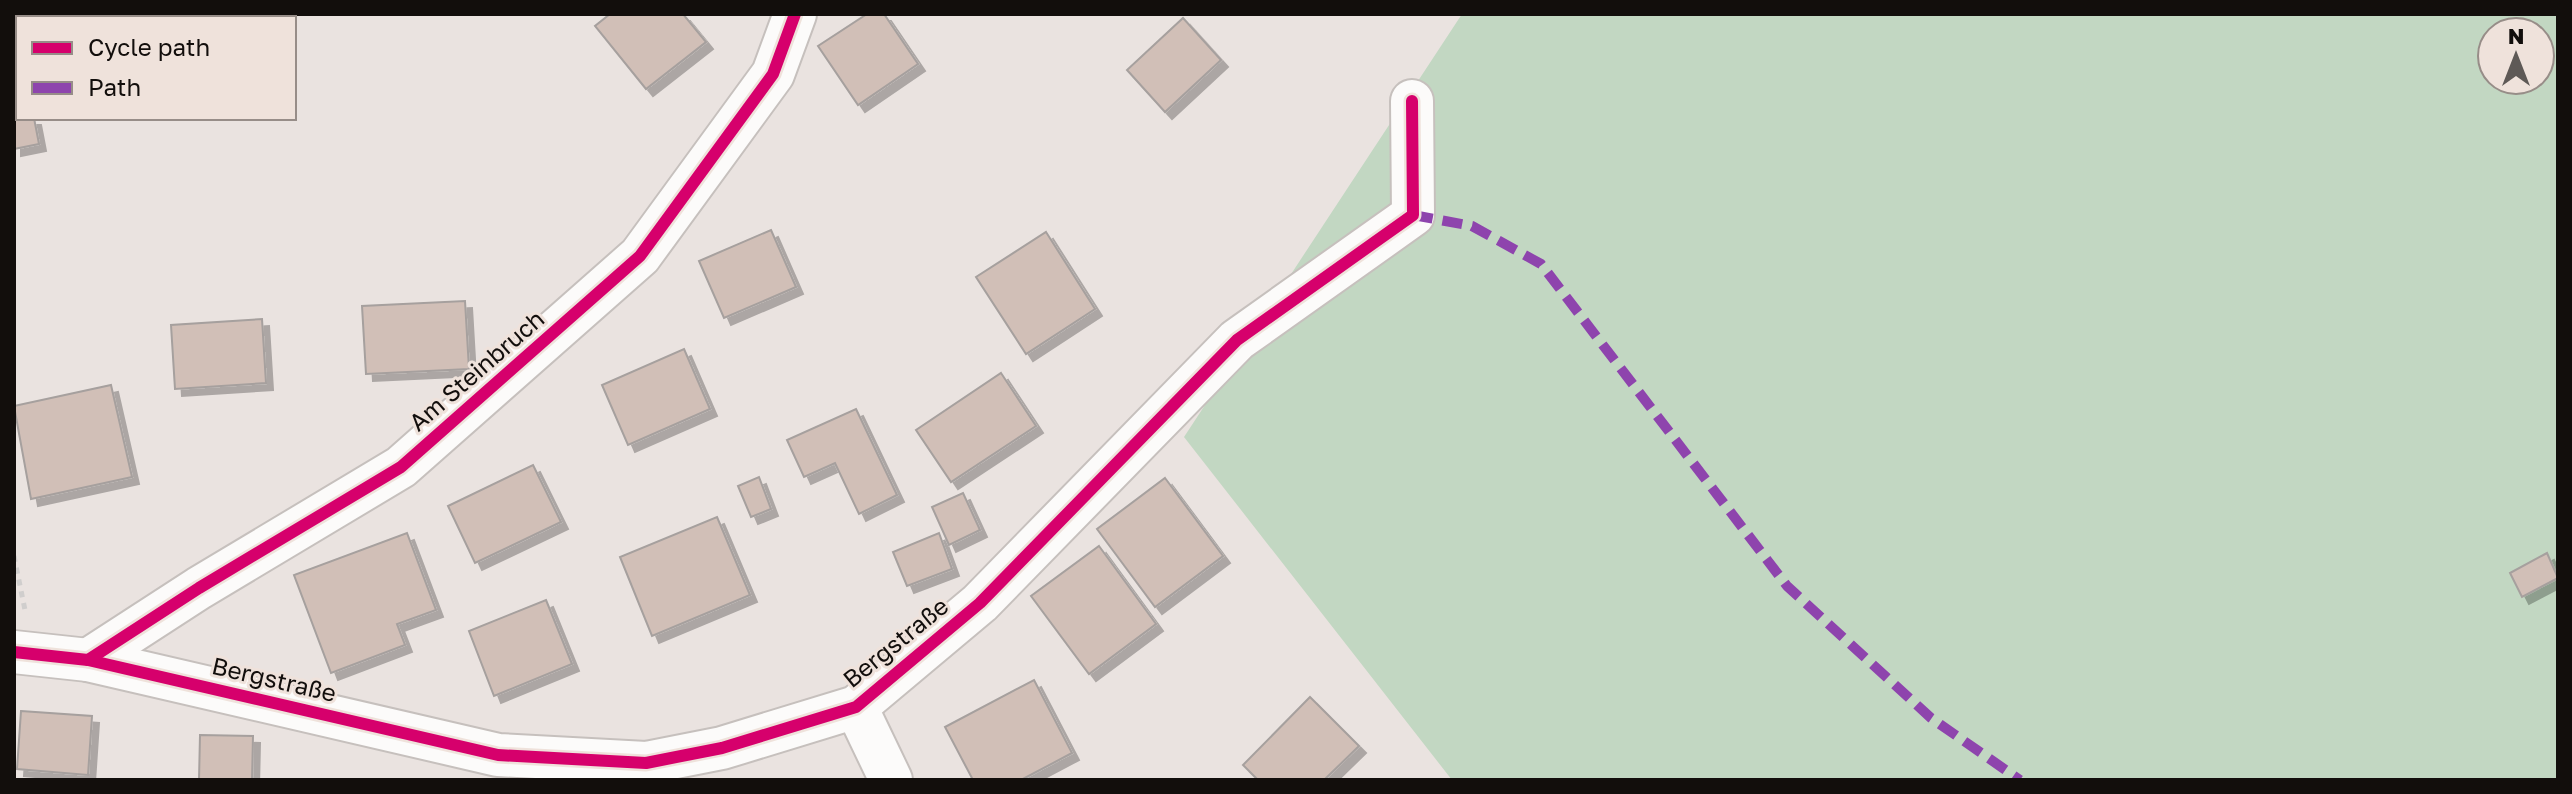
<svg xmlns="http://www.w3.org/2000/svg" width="2572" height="794" viewBox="0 0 2572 794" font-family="'Golos Text',sans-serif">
	<defs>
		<filter id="shadow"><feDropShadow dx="7" dy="7" stdDeviation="0" flood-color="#0004"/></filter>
	</defs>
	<rect width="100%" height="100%" fill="#eae3e0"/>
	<path fill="#c2d7c2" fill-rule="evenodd" d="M 1462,14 L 2558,14 L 2558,780 L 1452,780 L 1184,437 ZM 2492,32 L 2540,32 L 2540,80 L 2492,80 Z"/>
	<g fill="#d1bfb7" stroke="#a6a09e" stroke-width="2" filter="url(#shadow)">
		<polygon points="216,14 262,14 263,18 205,18"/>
		<polygon points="610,14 683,14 706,42 646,89 595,26"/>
		<polygon points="867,14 884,14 918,64 858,105 818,46"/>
		<polygon points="1183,18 1221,60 1165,112 1127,70"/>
		<polygon points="18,62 18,118 34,118 39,144 14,149 14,63"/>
		<polygon points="771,230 796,287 724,318 699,261"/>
		<polygon points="1046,232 1095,309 1026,354 976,277"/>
		<polygon points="465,301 469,369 366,374 362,306"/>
		<polygon points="262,319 266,383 175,389 171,325"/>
		<polygon points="684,349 710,409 628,445 602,385"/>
		<polygon points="1001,373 1036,426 951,482 916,430"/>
		<polygon points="111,385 132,477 31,499 14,406"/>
		<polygon points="856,409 897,495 859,514 835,463 804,477 787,440"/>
		<polygon points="533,465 561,522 475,563 448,506"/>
		<polygon points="759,477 771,509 751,517 738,486"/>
		<polygon points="1165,478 1223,556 1155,607 1097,529"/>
		<polygon points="963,493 980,530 949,545 932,507"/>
		<polygon points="717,517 750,595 652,636 620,557"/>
		<polygon points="407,533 436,610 397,624 405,645 331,673 294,575"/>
		<polygon points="939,533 952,569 907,586 893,552"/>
		<polygon points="1099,546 1156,624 1089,674 1031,596"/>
		<polygon points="2547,553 2558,578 2522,597 2510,573"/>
		<polygon points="546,600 572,664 494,696 469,631"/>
		<polygon points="1034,680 1072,753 1021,780 973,780 945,727"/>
		<polygon points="1310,697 1359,746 1324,780 1258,780 1243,765"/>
		<polygon points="21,711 92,716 88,775 17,769"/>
		<polygon points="200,735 253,736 252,780 199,780"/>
	</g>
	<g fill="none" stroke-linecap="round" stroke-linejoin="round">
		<defs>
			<g id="minor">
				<polyline points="14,652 88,660 498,755 646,763 722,748 856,707 980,603 1237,340 1413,215 1412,101"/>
				<polyline points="88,660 199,588 401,467 640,256 773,74 795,14"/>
				<polyline points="856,707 891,780"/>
			</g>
		</defs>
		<use href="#minor" stroke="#c6c0bd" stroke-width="46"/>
		<polyline stroke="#d0cecd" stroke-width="5" stroke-dasharray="6 6" stroke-linecap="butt" points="14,556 25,610"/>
		<use href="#minor" stroke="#fcfbfa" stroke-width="42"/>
		<polyline stroke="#8e44ad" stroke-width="10" stroke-dasharray="20 10" stroke-linecap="butt" points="1413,215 1472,226 1541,264 1787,586 1931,718 2020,780"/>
		<defs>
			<g id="cycleway">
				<polyline points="14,652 88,660 498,755 646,763 722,748 856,707 980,603 1237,340 1413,215 1412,101"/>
				<polyline points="88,660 199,588 401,467 640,256 773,74 795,14"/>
			</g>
		</defs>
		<use href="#cycleway" stroke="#efe2db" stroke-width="17"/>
		<use href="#cycleway" stroke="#d6006c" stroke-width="12"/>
	</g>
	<g text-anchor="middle" stroke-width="6" stroke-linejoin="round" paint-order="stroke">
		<g font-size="24" fill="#120e0c" stroke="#efe2db">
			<text transform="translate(477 371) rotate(-41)" y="8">Am Steinbruch</text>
			<text transform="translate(896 643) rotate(-39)" y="8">Bergstraße</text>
			<text transform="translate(274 680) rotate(13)" y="8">Bergstraße</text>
		</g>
	</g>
	<rect width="2572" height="794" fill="none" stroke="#120e0c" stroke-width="32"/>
	<rect x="16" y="16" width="280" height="104" fill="#efe2db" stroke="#978d88" stroke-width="2"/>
	<rect x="32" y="42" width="40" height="12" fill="#d6006c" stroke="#978d88" stroke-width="2"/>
	<text x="88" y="56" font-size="24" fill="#120e0c">Cycle path</text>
	<rect x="32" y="82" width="40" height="12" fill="#8e44ad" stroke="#978d88" stroke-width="2"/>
	<text x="88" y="96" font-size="24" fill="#120e0c">Path</text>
	<g transform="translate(2516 56)"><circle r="38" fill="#efe2db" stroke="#978d88" stroke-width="2"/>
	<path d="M0-6L14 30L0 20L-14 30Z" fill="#5e5956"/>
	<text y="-12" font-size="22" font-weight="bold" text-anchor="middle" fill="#120e0c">N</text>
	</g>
</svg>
